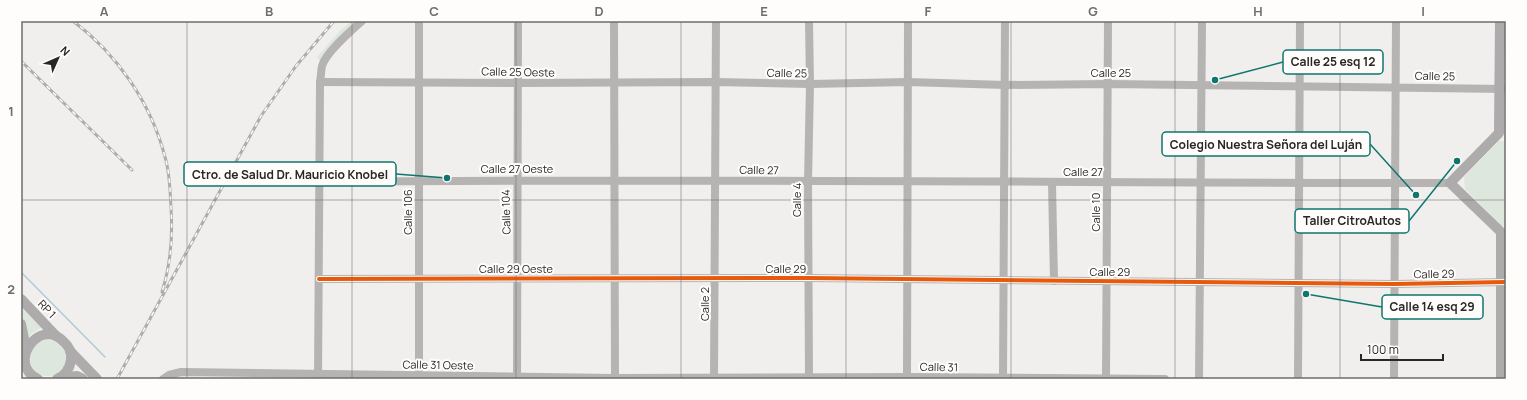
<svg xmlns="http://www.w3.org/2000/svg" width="1527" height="400" viewBox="0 0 1527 400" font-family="Manrope,sans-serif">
	<rect width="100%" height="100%" fill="#f1efed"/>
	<g fill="#dde7dd">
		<polygon points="351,21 360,21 321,62 317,57 339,32"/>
		<polygon points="1499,141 1506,141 1506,226 1502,226 1465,189 1464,177"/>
		<polygon points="21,307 41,328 32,333 28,338 21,319"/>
		<circle cx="48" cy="358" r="18"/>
	</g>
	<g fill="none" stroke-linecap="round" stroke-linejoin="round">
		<polyline stroke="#b2cad6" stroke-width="1.5" points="21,272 105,357"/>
		<g stroke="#b5b4b3" stroke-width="8">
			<polyline points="614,21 615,379"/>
			<polyline points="809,21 810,84 808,181 809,379"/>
			<polyline points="320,82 518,83 716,82 810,84 908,82 1005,85 1108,84 1506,89"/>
			<path d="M 319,182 C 696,178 1073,183 1450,183"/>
			<polyline points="1052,183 1054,281"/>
			<polyline points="319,279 808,278 1394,284 1506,282"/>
			<polyline points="163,379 169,375 181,372 615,378 907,377 1165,379"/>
			<path d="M 318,379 L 320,82 C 321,77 321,71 322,66 C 326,52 351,31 362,21"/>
			<polyline points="419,379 419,21"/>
			<polyline points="517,379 518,21"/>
			<polyline points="714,379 716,21"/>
			<polyline points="907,379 908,21"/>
			<polyline points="1003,379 1005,21"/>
			<polyline points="1106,379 1108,21"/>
			<polyline points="1199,379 1202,21"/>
			<polyline points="1298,379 1300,21"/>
			<polyline points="1394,379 1396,21"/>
		</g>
		<g stroke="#adabab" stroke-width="10">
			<polyline points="1500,21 1499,133 1450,183 1501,232 1501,379"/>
			<polyline points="21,299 56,336"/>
			<polyline points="21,324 26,349"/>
			<polyline points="70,351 97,379"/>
			<polyline points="60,378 77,376 83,379"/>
			<path d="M 38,379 C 6,364 39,317 63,341 C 69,346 72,353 71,360 C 70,368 65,376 57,379"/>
		</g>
		<defs>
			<g id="rail">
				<path d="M 73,21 C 117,54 151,103 165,157 C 170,173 170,191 171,208 C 173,238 171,263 162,292"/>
				<polyline points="21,61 132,170"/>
				<polyline points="117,379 261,116 296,66 334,21"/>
			</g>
		</defs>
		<use href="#rail" stroke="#aeacac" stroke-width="3"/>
		<use href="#rail" stroke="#fffdfb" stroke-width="1.5" stroke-dasharray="4.5" stroke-linecap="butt"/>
		<defs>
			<polyline id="cycleway" points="319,279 808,278 1394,284 1506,282"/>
		</defs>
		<use href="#cycleway" stroke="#fffdfb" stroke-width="6"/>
		<use href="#cycleway" stroke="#e8590c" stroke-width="4"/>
	</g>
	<path fill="none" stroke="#6e6d6b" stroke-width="1" stroke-opacity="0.55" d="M 187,21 L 187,379M 352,21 L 352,379M 516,21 L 516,379M 681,21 L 681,379M 846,21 L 846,379M 1011,21 L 1011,379M 1175,21 L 1175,379M 1340,21 L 1340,379M 21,200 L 1506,200"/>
	<g text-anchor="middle" stroke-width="4" stroke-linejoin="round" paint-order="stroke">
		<g font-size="11" fill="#282725" stroke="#fffdfb">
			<text transform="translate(518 72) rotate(1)" y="4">Calle 25 Oeste</text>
			<text transform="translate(787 73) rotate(1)" y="4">Calle 25</text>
			<text x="1111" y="77">Calle 25</text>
			<text transform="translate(1435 76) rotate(1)" y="4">Calle 25</text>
			<text x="517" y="173">Calle 27 Oeste</text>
			<text transform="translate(759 170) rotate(1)" y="4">Calle 27</text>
			<text x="1083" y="176">Calle 27</text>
			<text transform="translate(797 200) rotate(-90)" y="4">Calle 4</text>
			<text transform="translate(408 212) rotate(-90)" y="4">Calle 106</text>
			<text transform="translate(506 212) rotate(-91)" y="4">Calle 104</text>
			<text transform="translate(1096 212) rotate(-90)" y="4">Calle 10</text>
			<text x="516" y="273">Calle 29 Oeste</text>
			<text x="786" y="273">Calle 29</text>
			<text x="1110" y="276">Calle 29</text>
			<text transform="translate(1434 274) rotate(-1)" y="4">Calle 29</text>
			<text transform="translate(705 304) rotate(-90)" y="4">Calle 2</text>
			<text transform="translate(47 309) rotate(46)" y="4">RP 1</text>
			<text transform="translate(438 365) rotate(1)" y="4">Calle 31 Oeste</text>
			<text transform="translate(939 367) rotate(1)" y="4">Calle 31</text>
		</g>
	</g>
	<path fill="none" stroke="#0f766e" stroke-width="1.5" d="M1215 80L1283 62M1416 195L1370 144M447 178L396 174M1457 161L1409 221M1306 294L1382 307"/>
	<g fill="#0f766e" stroke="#fffdfb" stroke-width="1.5">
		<circle cx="1215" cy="80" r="4"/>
		<circle cx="1416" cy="195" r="4"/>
		<circle cx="447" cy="178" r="4"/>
		<circle cx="1457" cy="161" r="4"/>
		<circle cx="1306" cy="294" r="4"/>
	</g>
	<g fill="#fffdfb" stroke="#0f766e" stroke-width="1.5">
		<rect x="1283" y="50" width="100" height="24" rx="4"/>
		<rect x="1162" y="132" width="208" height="24" rx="4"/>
		<rect x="184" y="162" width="212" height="24" rx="4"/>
		<rect x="1295" y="209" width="114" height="24" rx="4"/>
		<rect x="1382" y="295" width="101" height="24" rx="4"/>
	</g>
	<g font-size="12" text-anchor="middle" font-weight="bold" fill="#282725">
		<text x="1333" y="66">Calle 25 esq 12</text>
		<text x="1266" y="149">Colegio Nuestra Señora del Luján</text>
		<text x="290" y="179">Ctro. de Salud Dr. Mauricio Knobel</text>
		<text x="1352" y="225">Taller CitroAutos</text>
		<text x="1432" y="311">Calle 14 esq 29</text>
	</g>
	<rect width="1527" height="400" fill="none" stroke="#fffdfb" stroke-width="44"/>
	<g transform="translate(58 58) rotate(45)" stroke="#fffdfb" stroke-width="3" paint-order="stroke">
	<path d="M0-3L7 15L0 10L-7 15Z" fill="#282725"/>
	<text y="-6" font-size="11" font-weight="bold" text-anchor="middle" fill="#282725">N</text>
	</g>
	<path d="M1361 354v6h82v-6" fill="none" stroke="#282725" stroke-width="2"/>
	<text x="1367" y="354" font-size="12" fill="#282725" stroke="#fffdfb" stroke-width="3" paint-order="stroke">100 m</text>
	<rect x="22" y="22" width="1483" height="356" fill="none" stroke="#6e6d6b" stroke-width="1.5"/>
	<g font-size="13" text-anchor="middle" font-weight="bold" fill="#6e6d6b">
		<text x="104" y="16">A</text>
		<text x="269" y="16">B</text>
		<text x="434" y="16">C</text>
		<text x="599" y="16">D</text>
		<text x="764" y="16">E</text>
		<text x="928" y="16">F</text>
		<text x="1093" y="16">G</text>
		<text x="1258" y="16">H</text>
		<text x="1423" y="16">I</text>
		<text x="11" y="116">1</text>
		<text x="11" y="294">2</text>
	</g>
</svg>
